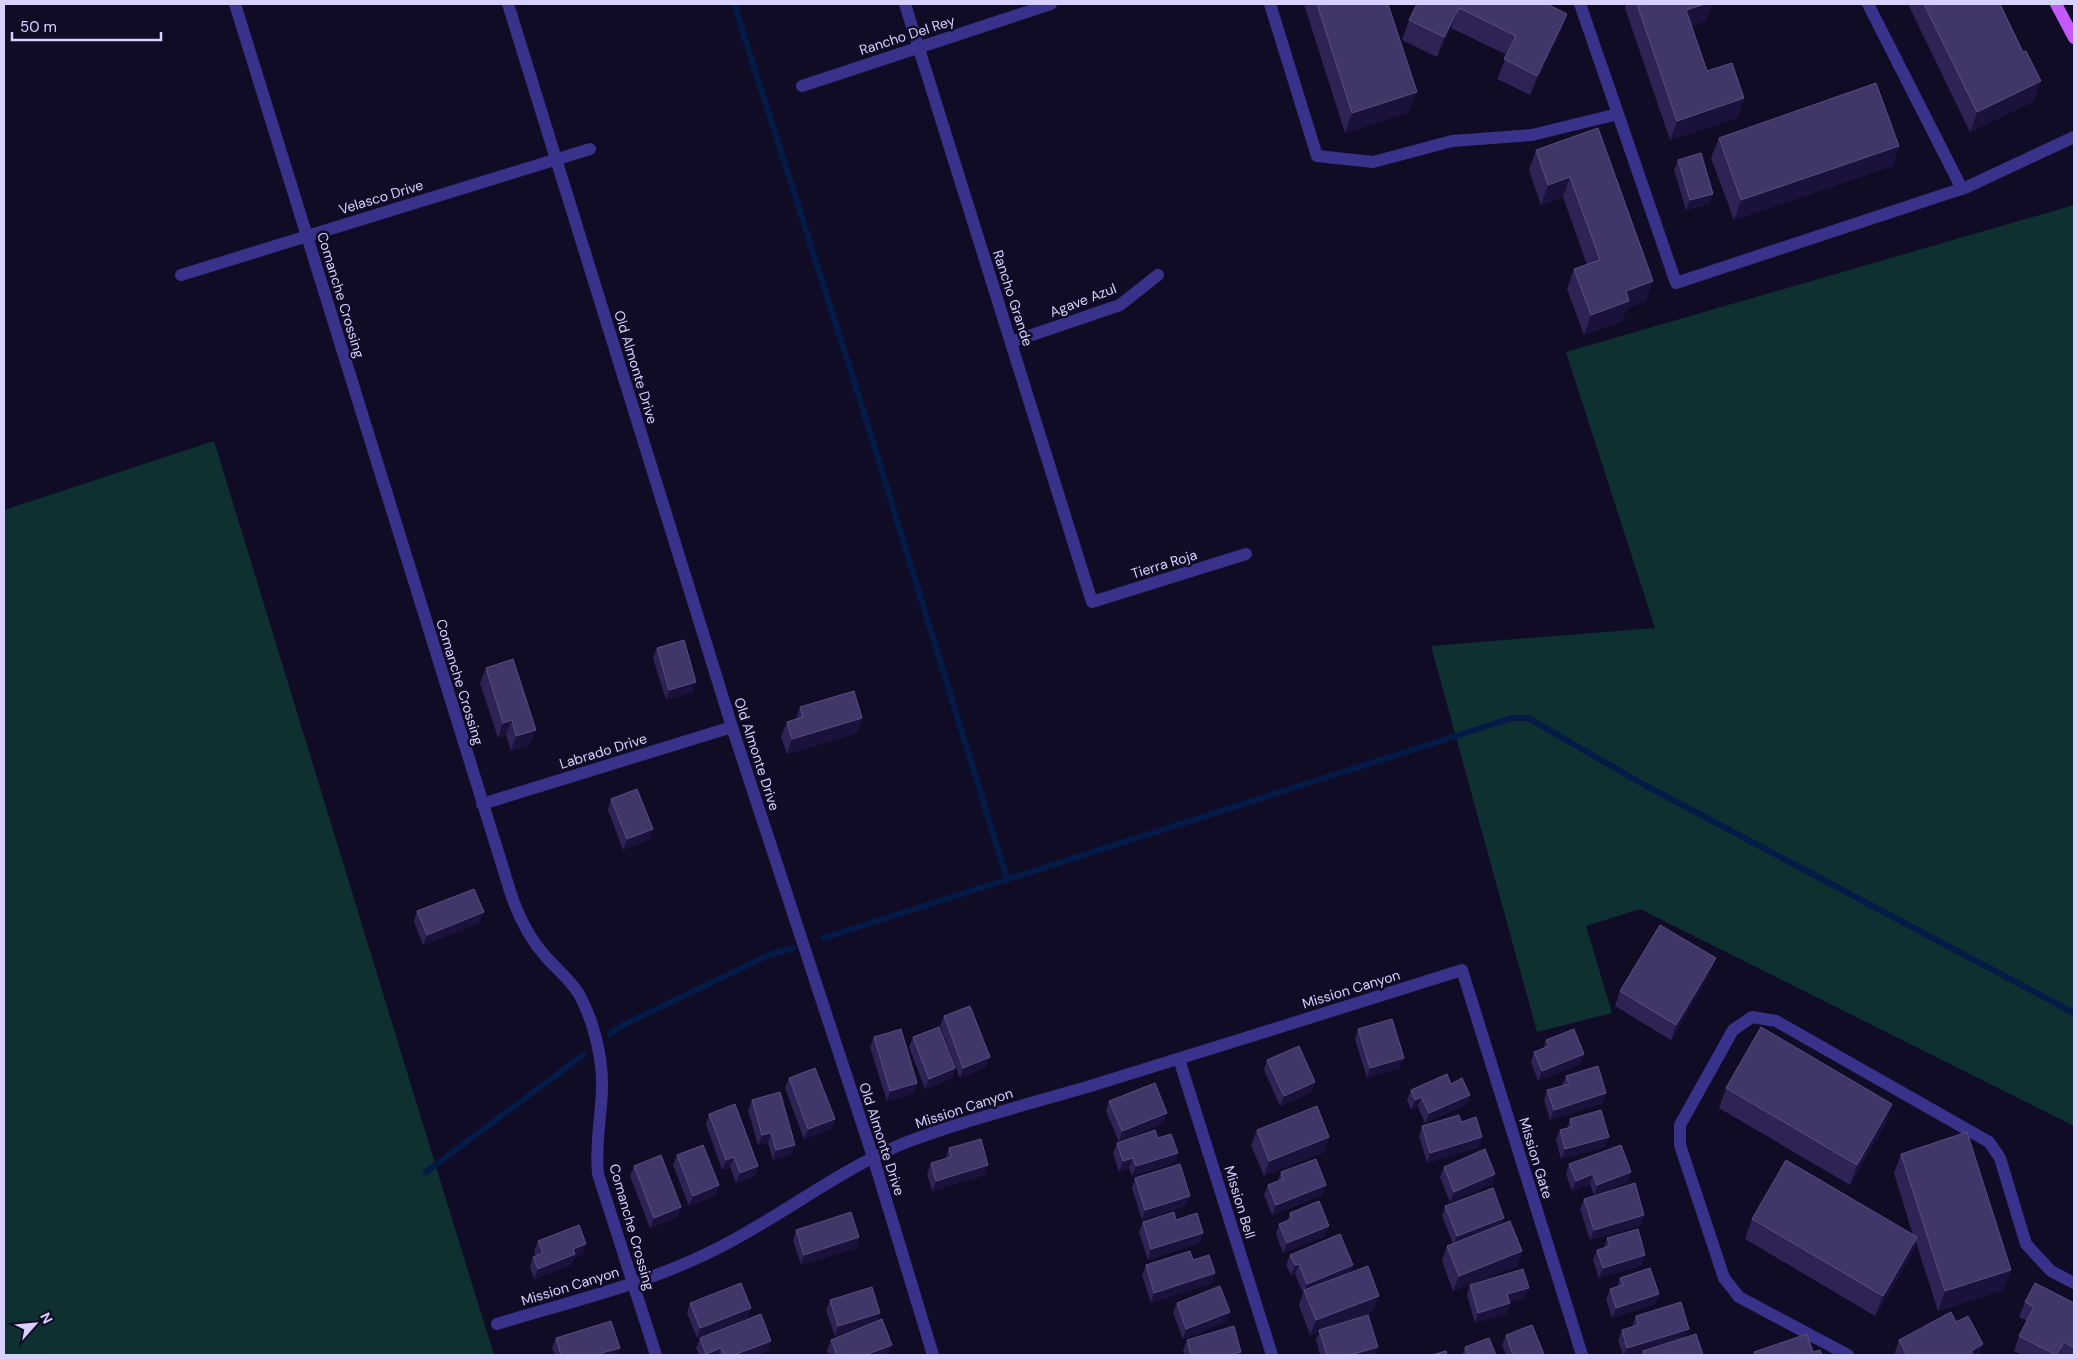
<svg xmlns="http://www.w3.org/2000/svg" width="2078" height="1359" viewBox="0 0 2078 1359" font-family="'DM Sans',sans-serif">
	<rect width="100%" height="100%" fill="#110c26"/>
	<g fill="#0e3030">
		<polygon points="2074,205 2074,1126 1640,909 1586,926 1612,1013 1537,1032 1431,646 1655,628 1566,352"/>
		<polygon points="214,441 456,1232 494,1355 4,1355 4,510"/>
	</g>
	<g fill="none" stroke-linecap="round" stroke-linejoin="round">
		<g stroke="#041a47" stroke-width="6">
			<polyline points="734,4 861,403 1007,879"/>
			<polyline points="824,938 1512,718 1528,718 1641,783 2074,1013"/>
			<polyline points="610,1034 623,1025 769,955 793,948"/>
			<polyline points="426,1172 583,1055"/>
		</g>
		<g stroke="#38328a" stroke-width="12">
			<path d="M 235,4 L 511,894 C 519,918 529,938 546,957 C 557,969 570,980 579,994 C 594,1022 603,1058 602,1090 C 601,1118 595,1145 598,1174 L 656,1355"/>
			<polyline points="508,4 732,727 873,1157 933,1355"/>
			<polyline points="905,4 1092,602 1246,554"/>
			<polyline points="1270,4 1317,156 1373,162 1452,141 1532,135 1618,114 1676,283 1967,187 2074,137"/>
			<polyline points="1580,4 1618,114"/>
			<polyline points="1868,4 1962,189"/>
			<polyline points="802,86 1051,4"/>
			<polyline points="181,275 590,149"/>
			<polyline points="1011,342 1120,305 1158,275"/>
			<polyline points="482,804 732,727"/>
			<polyline points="1179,1059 1272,1355"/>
			<path d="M 497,1324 C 572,1301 652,1283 722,1246 C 784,1214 838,1171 902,1144 C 967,1119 1034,1103 1100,1083 C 1221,1046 1341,1008 1462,970 L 1582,1355"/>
			<polyline points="1848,1355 1739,1297 1724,1278 1680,1145 1680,1125 1733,1030 1752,1017 1776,1021 1989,1142 2000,1158 2026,1244 2051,1271 2074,1283"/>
		</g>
		<polyline stroke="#c658ff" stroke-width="12" points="2056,4 2074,38"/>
	</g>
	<g fill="#2f2356">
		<polygon points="1304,4 1388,4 1409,112 1345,133"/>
		<polygon points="1417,4 1567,14 1560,33 1530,95 1497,79 1507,55 1451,28 1437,57 1402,40 1409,20"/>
		<polygon points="1626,4 1712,4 1706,21 1691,26 1707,71 1744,98 1737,118 1670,140 1625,8"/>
		<polygon points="1908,4 2000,4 2034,101 1970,132"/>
		<polygon points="1598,128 1646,301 1627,308 1622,321 1584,335 1567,289 1574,269 1587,265 1563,197 1541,205 1529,170 1536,150"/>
		<polygon points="1719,138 1899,146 1892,166 1734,220 1711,158"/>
		<polygon points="1678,160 1709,204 1686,210 1674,170"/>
		<polygon points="657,648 693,692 666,700 653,658"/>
		<polygon points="486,668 530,745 511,751 506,735 498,738 480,683"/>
		<polygon points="800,707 862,718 857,733 787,754 781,737 787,722 796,719"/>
		<polygon points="611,799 653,829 650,839 623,850 608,810"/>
		<polygon points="417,911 480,923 423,945 414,921"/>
		<polygon points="1710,973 1671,1040 1615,1006 1620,991"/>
		<polygon points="944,1016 986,1067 960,1078 940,1026"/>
		<polygon points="1358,1029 1400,1068 1367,1078 1355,1039"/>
		<polygon points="874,1037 917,1083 914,1093 887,1101 870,1047"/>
		<polygon points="913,1037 955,1068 952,1078 925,1089 909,1047"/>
		<polygon points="1546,1040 1584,1054 1580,1064 1538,1081 1531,1062 1534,1052 1543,1049"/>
		<polygon points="1267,1060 1312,1092 1280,1106 1264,1070"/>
		<polygon points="1566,1076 1606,1093 1603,1103 1550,1120 1544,1100 1547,1090 1562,1086"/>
		<polygon points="789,1078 835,1119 831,1129 804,1139 785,1088"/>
		<polygon points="1451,1084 1470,1095 1466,1105 1425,1123 1418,1107 1411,1110 1407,1100 1411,1090"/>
		<polygon points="1726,1088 1892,1104 1885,1124 1850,1185 1719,1108"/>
		<polygon points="752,1100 791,1155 773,1160 768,1143 758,1145 748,1110"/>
		<polygon points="1109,1101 1167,1113 1163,1123 1119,1142 1106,1111"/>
		<polygon points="709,1114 758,1166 755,1176 736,1183 730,1167 722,1170 706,1124"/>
		<polygon points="1570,1119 1605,1147 1561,1159 1556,1140 1560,1130 1567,1128"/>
		<polygon points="1461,1122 1479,1147 1427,1163 1419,1136 1422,1126"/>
		<polygon points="1257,1130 1329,1137 1324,1152 1264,1176 1251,1145"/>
		<polygon points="1158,1138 1178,1153 1174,1163 1132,1176 1129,1168 1119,1172 1113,1153 1117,1143"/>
		<polygon points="949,1148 985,1175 932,1191 927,1173 931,1163 945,1159"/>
		<polygon points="1901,1154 2003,1290 1938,1311 1916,1242 1910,1257 1875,1316 1745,1239 1752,1219 1913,1235 1894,1173"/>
		<polygon points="677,1155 719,1185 716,1195 689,1206 673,1165"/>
		<polygon points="1569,1164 1628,1182 1594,1195 1590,1184 1572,1191 1566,1174"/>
		<polygon points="634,1166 681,1207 677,1217 650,1228 630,1176"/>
		<polygon points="1444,1167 1495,1174 1492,1184 1450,1202 1440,1177"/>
		<polygon points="1281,1172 1326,1185 1322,1195 1272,1215 1264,1195 1268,1185 1278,1181"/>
		<polygon points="1135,1178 1186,1206 1142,1220 1132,1188"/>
		<polygon points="1584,1199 1644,1215 1641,1225 1590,1240 1580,1209"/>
		<polygon points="1445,1206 1502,1225 1522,1251 1517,1266 1453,1291 1442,1261 1447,1246 1453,1244 1442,1216"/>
		<polygon points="1290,1213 1325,1236 1283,1253 1276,1234 1279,1224 1287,1221"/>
		<polygon points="1176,1220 1203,1233 1199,1243 1148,1260 1139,1232 1143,1222"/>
		<polygon points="796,1230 859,1237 856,1248 801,1265 793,1240"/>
		<polygon points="1607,1238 1642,1265 1599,1278 1593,1260 1597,1250 1604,1248"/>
		<polygon points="538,1241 583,1254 574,1258 571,1265 534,1279 530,1267 533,1257 536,1256 534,1251"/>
		<polygon points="1290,1255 1353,1265 1350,1272 1373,1311 1340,1324 1375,1355 1320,1355 1316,1340 1319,1332 1310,1335 1299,1305 1303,1293 1295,1274 1291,1275 1286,1265"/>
		<polygon points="1193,1260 1215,1273 1212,1283 1151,1303 1142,1275 1146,1265"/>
		<polygon points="1620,1278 1659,1294 1655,1304 1612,1318 1606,1299 1610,1289 1617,1287"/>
		<polygon points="1470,1285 1525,1298 1510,1302 1507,1313 1475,1323 1467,1295"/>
		<polygon points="830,1300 877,1321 888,1355 829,1355 827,1350 831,1340 860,1328 835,1336 826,1310"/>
		<polygon points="2025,1302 2074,1303 2074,1355 2022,1355 2014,1351 2019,1336 2027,1321 2019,1317"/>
		<polygon points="690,1303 751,1308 747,1318 697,1338 687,1313"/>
		<polygon points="1177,1303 1230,1312 1226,1322 1183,1339 1173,1313"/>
		<polygon points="1636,1316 1686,1337 1703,1355 1641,1355 1642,1352 1632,1355 1623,1355 1618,1340 1622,1330 1632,1327"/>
		<polygon points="1956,1322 1979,1355 1894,1355 1899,1340"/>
		<polygon points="1506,1335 1544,1354 1543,1355 1506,1355 1502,1345"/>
		<polygon points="556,1338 620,1348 617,1355 555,1355 552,1348"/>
		<polygon points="700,1338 768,1351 756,1355 699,1355 696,1348"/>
		<polygon points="1187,1340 1240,1355 1185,1355 1183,1350"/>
		<polygon points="1465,1347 1496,1355 1462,1355"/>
	</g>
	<g fill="#1b123b">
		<polygon points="1705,4 1712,4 1706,21 1679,30 1686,10"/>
		<polygon points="1459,8 1451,28 1437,57 1444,37"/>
		<polygon points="1567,14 1560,33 1530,95 1537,76"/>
		<polygon points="2041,81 2034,101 1970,132 1977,112"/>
		<polygon points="1417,92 1409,112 1345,133 1352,113"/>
		<polygon points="1744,98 1737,118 1670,140 1677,121"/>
		<polygon points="1899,146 1892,166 1734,220 1741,200"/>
		<polygon points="1570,177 1563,197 1541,205 1548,185"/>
		<polygon points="1713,194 1709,204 1686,210 1690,200"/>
		<polygon points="1653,281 1646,301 1627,308 1622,321 1584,335 1591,315 1626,291"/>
		<polygon points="696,682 693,692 666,700 669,690"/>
		<polygon points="862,718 857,733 787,754 792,739"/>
		<polygon points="512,720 506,735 498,738 503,723"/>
		<polygon points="536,730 530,745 511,751 516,736"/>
		<polygon points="653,829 650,839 623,850 627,839"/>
		<polygon points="484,912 480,923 423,945 427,935"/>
		<polygon points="1716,958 1710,973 1671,1040 1676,1025"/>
		<polygon points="1584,1054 1580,1064 1538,1081 1542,1071"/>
		<polygon points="990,1057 986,1067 960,1078 963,1068"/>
		<polygon points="1404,1058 1400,1068 1367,1078 1370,1068"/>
		<polygon points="955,1068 952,1078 925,1089 929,1079"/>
		<polygon points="1315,1082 1312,1092 1280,1106 1284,1096"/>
		<polygon points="917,1083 914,1093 887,1101 890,1091"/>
		<polygon points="1606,1093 1603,1103 1550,1120 1554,1110"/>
		<polygon points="1470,1095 1466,1105 1425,1123 1429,1113"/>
		<polygon points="1421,1097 1418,1107 1411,1110 1415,1100"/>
		<polygon points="1892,1104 1885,1124 1850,1185 1857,1165"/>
		<polygon points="1167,1113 1163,1123 1119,1142 1122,1131"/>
		<polygon points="835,1119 831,1129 804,1139 808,1129"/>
		<polygon points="771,1133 768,1143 758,1145 762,1135"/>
		<polygon points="1329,1137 1324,1152 1264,1176 1269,1161"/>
		<polygon points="1482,1137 1479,1147 1427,1163 1430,1153"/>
		<polygon points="1609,1137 1605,1147 1561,1159 1565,1149"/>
		<polygon points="795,1145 791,1155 773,1160 776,1150"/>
		<polygon points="1178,1153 1174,1163 1132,1176 1136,1166"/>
		<polygon points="734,1157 730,1167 722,1170 726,1160"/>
		<polygon points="1133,1158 1129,1168 1119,1172 1123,1161"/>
		<polygon points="988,1165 985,1175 932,1191 936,1181"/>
		<polygon points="758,1166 755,1176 736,1183 740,1173"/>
		<polygon points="1631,1172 1628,1182 1594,1195 1597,1185"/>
		<polygon points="1495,1174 1492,1184 1450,1202 1454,1192"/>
		<polygon points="1593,1174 1590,1184 1572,1191 1576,1181"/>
		<polygon points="719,1185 716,1195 689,1206 693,1196"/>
		<polygon points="1326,1185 1322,1195 1272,1215 1276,1205"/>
		<polygon points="1190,1196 1186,1206 1142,1220 1145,1210"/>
		<polygon points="681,1207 677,1217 650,1228 654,1218"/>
		<polygon points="1644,1215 1641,1225 1590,1240 1594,1230"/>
		<polygon points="1504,1218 1501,1228 1453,1246 1457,1236"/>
		<polygon points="1329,1226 1325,1236 1283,1253 1287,1243"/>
		<polygon points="1203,1233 1199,1243 1148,1260 1151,1249"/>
		<polygon points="859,1237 856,1248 801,1265 804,1255"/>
		<polygon points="1917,1237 1910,1257 1875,1316 1883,1296"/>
		<polygon points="586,1244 583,1254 574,1258 571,1265 534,1279 538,1269 573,1249"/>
		<polygon points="1522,1251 1517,1266 1453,1291 1459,1276"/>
		<polygon points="1645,1255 1642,1265 1599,1278 1603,1268"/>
		<polygon points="1299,1264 1295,1274 1291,1275 1295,1265"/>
		<polygon points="1353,1265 1349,1275 1304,1290 1307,1284"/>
		<polygon points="2011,1270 2003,1290 1938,1311 1945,1291"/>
		<polygon points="1215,1273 1212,1283 1151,1303 1154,1293"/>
		<polygon points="1529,1288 1525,1298 1504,1304 1507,1294"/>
		<polygon points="1659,1294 1655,1304 1612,1318 1616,1308"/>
		<polygon points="1379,1296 1373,1311 1320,1331 1319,1330 1319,1332 1310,1335 1316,1320"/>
		<polygon points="1510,1303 1507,1313 1475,1323 1478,1313"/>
		<polygon points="751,1308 747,1318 697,1338 700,1328"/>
		<polygon points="1230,1312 1226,1322 1183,1339 1186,1329"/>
		<polygon points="880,1313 877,1323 835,1336 838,1326"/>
		<polygon points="1689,1329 1685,1339 1643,1351 1642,1352 1632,1355 1624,1355 1627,1348"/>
		<polygon points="771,1341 768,1351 756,1355 734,1355"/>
		<polygon points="2064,1342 2059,1355 2057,1355"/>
		<polygon points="1983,1344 1979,1355 1969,1355 1971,1351"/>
		<polygon points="892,1345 888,1355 865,1355"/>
		<polygon points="1378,1347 1375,1355 1350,1355"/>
		<polygon points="620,1348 617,1355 595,1355"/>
		<polygon points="721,1348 718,1355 705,1355 706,1354"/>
		<polygon points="1241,1352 1240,1355 1229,1355"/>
	</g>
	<g fill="#413668" stroke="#594e80">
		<polygon points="1317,4 1388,4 1417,92 1352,113"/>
		<polygon points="1417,4 1547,4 1567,14 1537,76 1504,59 1516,36 1459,8 1444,37 1409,20"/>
		<polygon points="1637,4 1705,4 1686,10 1707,71 1732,63 1744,98 1677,121"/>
		<polygon points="1924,4 2000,4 2023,52 2026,51 2041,81 1977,112"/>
		<polygon points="1876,83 1899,146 1741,200 1719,138"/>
		<polygon points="1598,128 1653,281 1626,291 1629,301 1591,315 1574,269 1600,260 1570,177 1548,185 1536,150"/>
		<polygon points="1701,153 1713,194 1690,200 1678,160"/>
		<polygon points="684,640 696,682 669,690 657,648"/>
		<polygon points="513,659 536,730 516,736 512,720 503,723 486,668"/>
		<polygon points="854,691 862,718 792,739 787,722 803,717 800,707"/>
		<polygon points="637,789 653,829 627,839 611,799"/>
		<polygon points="474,889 484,912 427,935 417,911"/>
		<polygon points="1660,925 1716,958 1676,1025 1620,991"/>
		<polygon points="970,1006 990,1057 963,1068 944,1016"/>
		<polygon points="1392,1019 1404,1058 1370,1068 1358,1029"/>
		<polygon points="939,1027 955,1068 929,1079 913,1037"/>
		<polygon points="1761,1027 1892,1104 1857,1165 1726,1088"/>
		<polygon points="901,1029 917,1083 890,1091 874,1037"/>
		<polygon points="1574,1029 1584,1054 1542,1071 1534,1052 1549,1046 1546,1040"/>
		<polygon points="1299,1046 1315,1082 1284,1096 1267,1060"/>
		<polygon points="1598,1066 1606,1093 1554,1110 1547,1090 1569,1084 1566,1076"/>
		<polygon points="815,1068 835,1119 808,1129 789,1078"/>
		<polygon points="1447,1074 1451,1084 1462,1078 1470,1095 1429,1113 1421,1097 1415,1100 1411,1090"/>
		<polygon points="1155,1083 1167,1113 1122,1131 1109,1101"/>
		<polygon points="780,1092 795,1145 776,1150 771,1133 762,1135 752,1100"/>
		<polygon points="735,1104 758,1166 740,1173 734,1157 726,1160 709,1114"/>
		<polygon points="1317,1106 1329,1137 1269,1161 1257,1130"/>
		<polygon points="1601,1110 1609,1137 1565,1149 1560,1130 1572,1127 1570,1119"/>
		<polygon points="1459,1115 1461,1122 1476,1117 1482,1137 1430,1153 1422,1126"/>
		<polygon points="1155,1130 1158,1138 1171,1134 1178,1153 1136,1166 1133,1158 1123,1161 1117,1143"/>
		<polygon points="1967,1132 2011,1270 1945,1291 1901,1154"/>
		<polygon points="981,1139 988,1165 936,1181 931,1163 951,1157 949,1148"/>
		<polygon points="703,1145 719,1185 693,1196 677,1155"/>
		<polygon points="1621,1145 1631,1172 1597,1185 1593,1174 1576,1181 1569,1164"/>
		<polygon points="1485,1149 1495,1174 1454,1192 1444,1167"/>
		<polygon points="661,1155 681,1207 654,1218 634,1166"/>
		<polygon points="1316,1159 1326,1185 1276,1205 1268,1185 1283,1179 1281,1172"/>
		<polygon points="1786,1160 1917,1237 1883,1296 1752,1219"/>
		<polygon points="1180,1164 1190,1196 1145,1210 1135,1178"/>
		<polygon points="1635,1183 1644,1215 1594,1230 1584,1199"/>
		<polygon points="1493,1188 1504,1218 1457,1236 1445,1206"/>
		<polygon points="1319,1201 1329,1226 1287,1243 1279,1224 1292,1219 1290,1213"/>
		<polygon points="851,1212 859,1237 804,1255 796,1230"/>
		<polygon points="1174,1212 1176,1220 1197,1213 1203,1233 1151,1249 1143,1222"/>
		<polygon points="1510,1221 1522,1251 1459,1276 1447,1246"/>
		<polygon points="579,1225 586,1244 573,1249 575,1254 538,1269 533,1257 543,1253 538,1241"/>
		<polygon points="1638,1229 1645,1255 1603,1268 1597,1250 1610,1246 1607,1238"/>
		<polygon points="1340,1234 1353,1265 1307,1284 1299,1264 1295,1265 1290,1255"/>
		<polygon points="1190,1251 1193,1260 1209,1255 1215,1273 1154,1293 1146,1265"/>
		<polygon points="1368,1266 1379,1296 1316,1320 1304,1290"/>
		<polygon points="1650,1268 1659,1294 1616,1308 1610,1289 1623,1285 1620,1278"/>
		<polygon points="1523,1269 1529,1288 1507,1294 1510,1303 1478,1313 1470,1285"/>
		<polygon points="741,1283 751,1308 700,1328 690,1303"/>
		<polygon points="2035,1283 2074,1303 2074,1348 2064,1342 2057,1355 2056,1355 2019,1336 2034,1307 2025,1302"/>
		<polygon points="1220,1286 1230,1312 1186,1329 1177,1303"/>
		<polygon points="872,1287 880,1313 838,1326 830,1300"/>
		<polygon points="1681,1302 1689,1329 1627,1348 1622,1330 1638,1325 1636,1316"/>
		<polygon points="1951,1312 1956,1322 1968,1316 1983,1344 1971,1351 1973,1355 1907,1355 1899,1340"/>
		<polygon points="761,1314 771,1341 734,1355 724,1355 721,1348 706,1354 700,1338"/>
		<polygon points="1368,1315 1378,1347 1350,1355 1327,1355 1319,1330"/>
		<polygon points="882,1319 892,1345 865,1355 837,1355 831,1340"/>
		<polygon points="611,1321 620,1348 595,1355 561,1355 556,1338"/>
		<polygon points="1532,1325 1544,1354 1540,1355 1513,1355 1506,1335"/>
		<polygon points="1234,1326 1241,1352 1229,1355 1191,1355 1187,1340"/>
		<polygon points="1696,1334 1703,1355 1644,1355 1643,1351"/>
		<polygon points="1807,1334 1813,1352 1820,1350 1822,1355 1755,1355 1754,1352"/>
		<polygon points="1489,1338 1496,1355 1468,1355 1465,1347"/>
		<polygon points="1446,1351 1447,1355 1432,1355"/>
	</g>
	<g text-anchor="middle" stroke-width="5" stroke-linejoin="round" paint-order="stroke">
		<g font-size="14" fill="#d8d1ff" stroke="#110c26">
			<text transform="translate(907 35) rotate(-18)" y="5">Rancho Del Rey</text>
			<text transform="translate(381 197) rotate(-17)" y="5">Velasco Drive</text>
			<text transform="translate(341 295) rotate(73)" y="5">Comanche Crossing</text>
			<text transform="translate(1013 298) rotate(72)" y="5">Rancho Grande</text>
			<text transform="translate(1083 300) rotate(-21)" y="5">Agave Azul</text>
			<text transform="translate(636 367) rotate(73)" y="5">Old Almonte Drive</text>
			<text transform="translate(1164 564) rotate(-17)" y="5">Tierra Roja</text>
			<text transform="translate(460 682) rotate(73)" y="5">Comanche Crossing</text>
			<text transform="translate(603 751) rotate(-17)" y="5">Labrado Drive</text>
			<text transform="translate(757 754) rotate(72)" y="5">Old Almonte Drive</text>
			<text transform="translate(1351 989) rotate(-17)" y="5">Mission Canyon</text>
			<text transform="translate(964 1108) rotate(-18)" y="5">Mission Canyon</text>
			<text transform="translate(882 1139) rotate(72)" y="5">Old Almonte Drive</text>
			<text transform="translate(1536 1158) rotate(73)" y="5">Mission Gate</text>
			<text transform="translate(1240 1202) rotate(73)" y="5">Mission Bell</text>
			<text transform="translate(632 1227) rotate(74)" y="5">Comanche Crossing</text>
			<text transform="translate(570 1286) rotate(-17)" y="5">Mission Canyon</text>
		</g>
	</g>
	<rect width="2078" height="1359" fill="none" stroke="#d8d1ff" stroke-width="10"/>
	<g transform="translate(35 1324) rotate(63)" stroke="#110c26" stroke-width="4" paint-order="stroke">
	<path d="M0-4L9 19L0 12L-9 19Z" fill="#d8d1ff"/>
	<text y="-8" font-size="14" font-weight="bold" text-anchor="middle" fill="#d8d1ff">N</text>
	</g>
	<path d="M12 32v8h149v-8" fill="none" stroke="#d8d1ff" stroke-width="2.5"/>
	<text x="20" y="32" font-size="15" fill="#d8d1ff" stroke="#110c26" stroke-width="4" paint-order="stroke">50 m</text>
</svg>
